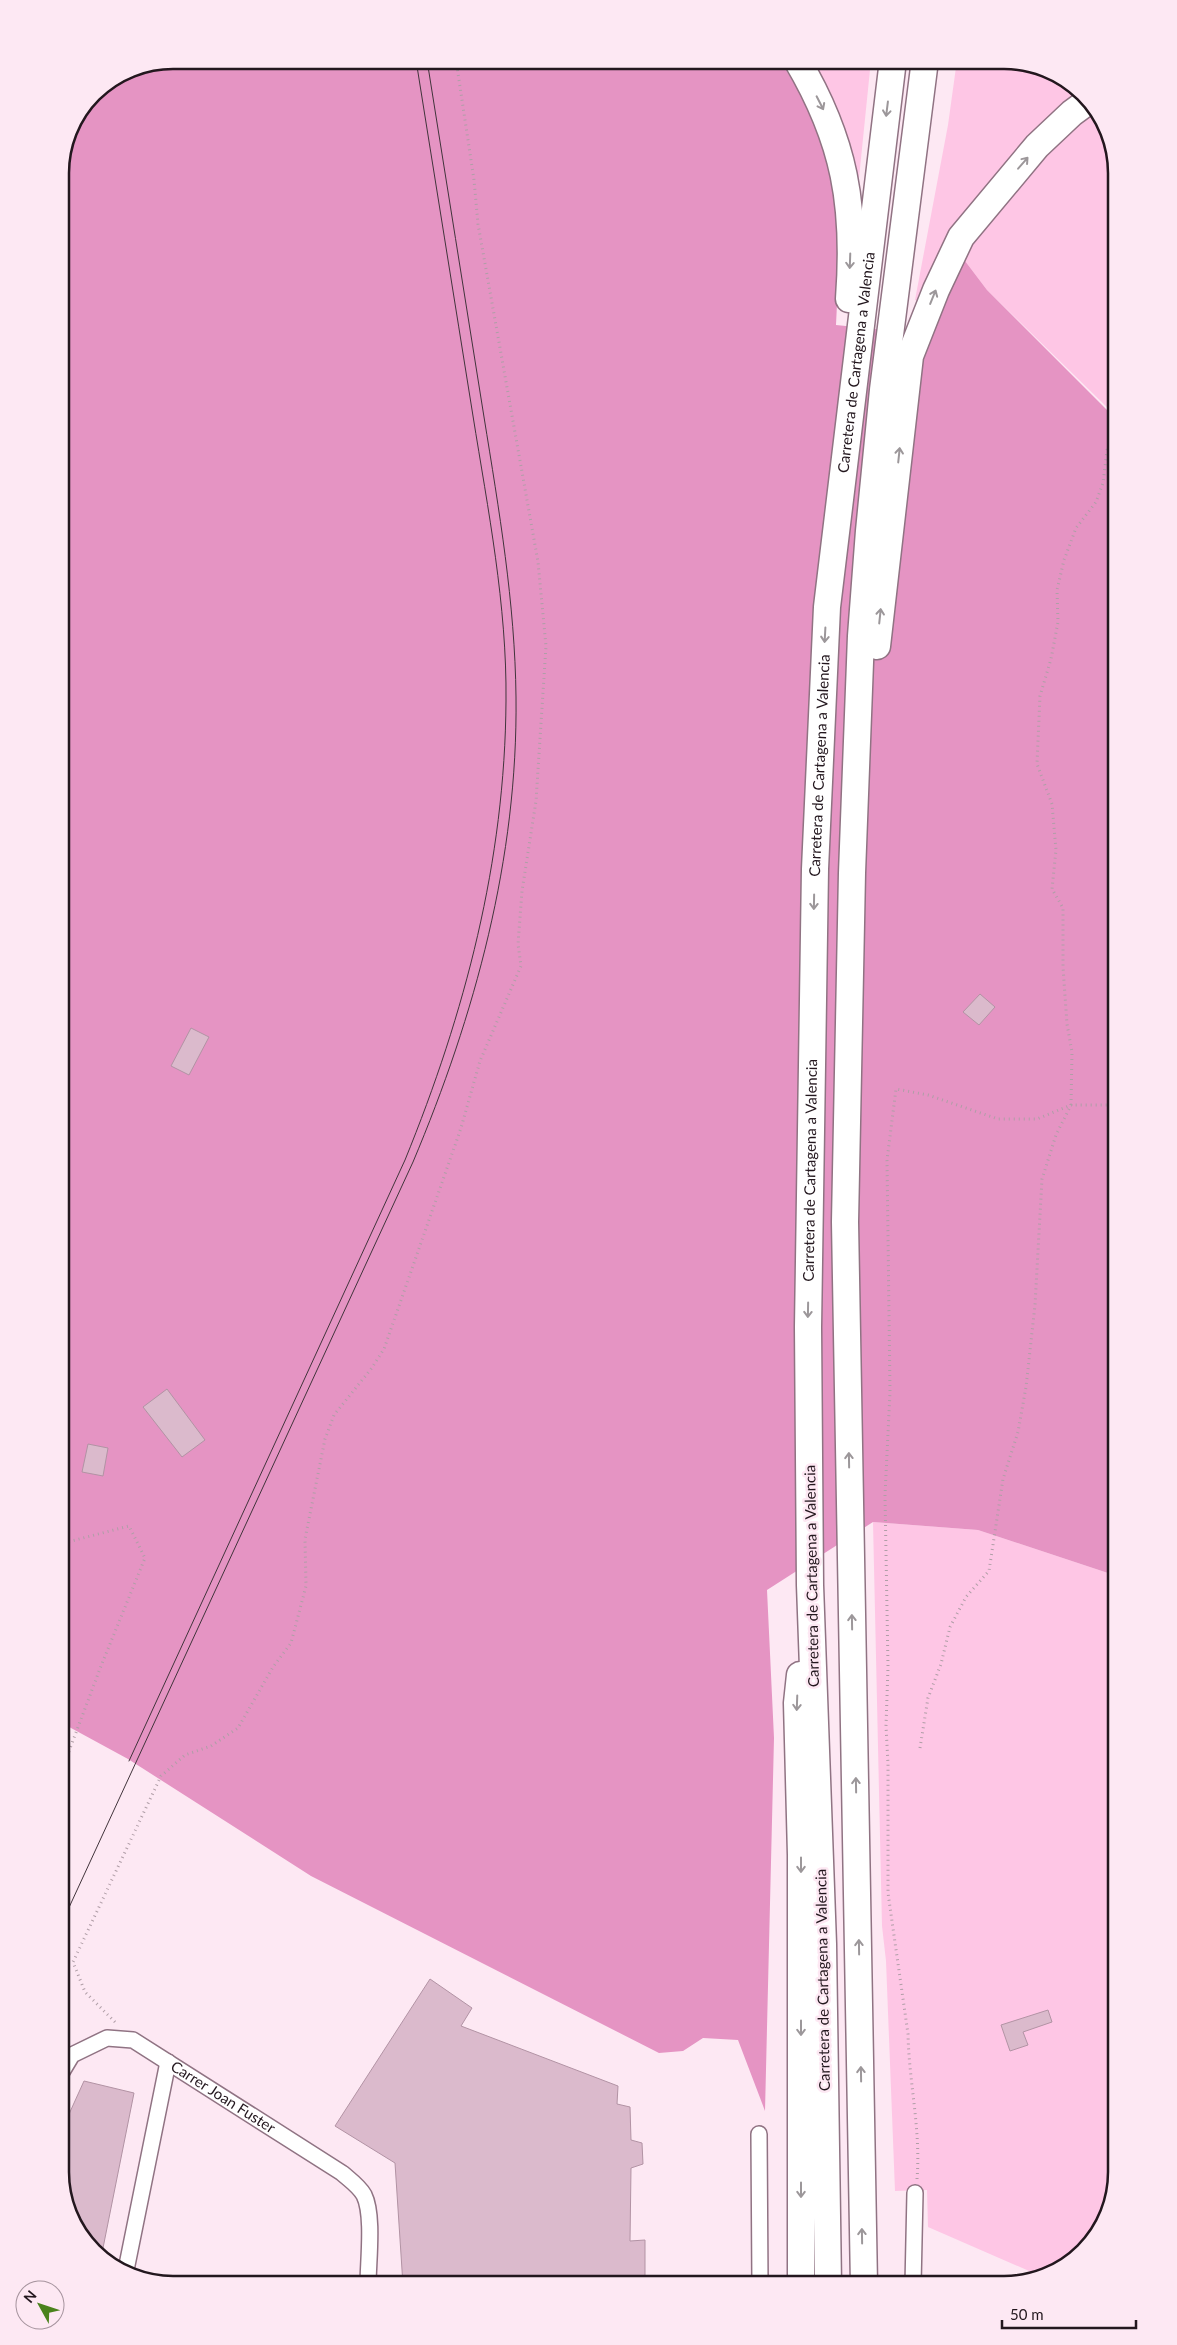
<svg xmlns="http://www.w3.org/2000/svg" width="1177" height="2345" viewBox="0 0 1177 2345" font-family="Lato,sans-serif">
	<rect width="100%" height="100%" fill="#fde8f3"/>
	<g fill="#fec6e5">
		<polygon points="804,60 871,60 859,178 852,177"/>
		<path d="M 957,60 L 1012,60 L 1073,83 L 1081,93 C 1046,123 1013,153 984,188 C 957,222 940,263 921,302 L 915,300 L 948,125 Z"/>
		<polygon points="1092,109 1109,130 1117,173 1117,417 987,290 962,257 995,206"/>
		<polygon points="873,1522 978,1530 1117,1576 1117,2173 1098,2235 1047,2277 1043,2277 928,2227 927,2190 895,2191 886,1961 882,1926"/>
	</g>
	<path fill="#e594c3" d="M 173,60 L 780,60 C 788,73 796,86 804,100 C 841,170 840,248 836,325 L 914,333 L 962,257 L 987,290 L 1117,420 L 1117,1576 L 978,1530 L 873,1522 L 767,1590 L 774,1738 L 765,2111 L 738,2040 L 703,2038 L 683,2051 L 659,2053 L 311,1876 L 128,1759 L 60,1722 L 60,166 L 69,129 L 93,93 L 130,68 Z"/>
	<g fill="#dbbacc" stroke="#b293a4">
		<polygon points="980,994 995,1007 979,1025 963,1012"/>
		<polygon points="191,1028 209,1037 189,1075 171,1066"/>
		<polygon points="167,1389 205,1440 182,1457 143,1407"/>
		<polygon points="88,1444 108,1448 103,1476 82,1472"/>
		<polygon points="430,1979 472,2008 461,2026 618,2086 617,2104 630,2107 631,2140 642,2143 643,2164 631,2168 630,2241 645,2240 645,2285 403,2285 395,2163 335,2126"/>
		<polygon points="1048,2010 1052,2022 1023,2032 1028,2045 1010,2051 1001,2025"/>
		<polygon points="84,2081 134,2093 101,2258 68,2215 60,2172 60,2134"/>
	</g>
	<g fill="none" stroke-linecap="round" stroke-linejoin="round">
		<defs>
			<g id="minor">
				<path id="s1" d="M 60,2075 L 72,2055 L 107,2038 L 133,2040 L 342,2173 C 350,2180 359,2186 364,2195 C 374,2215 368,2262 368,2285"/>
				<polyline points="759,2134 760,2285"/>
				<polyline points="126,2270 168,2062"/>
				<polyline points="913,2285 915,2193"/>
			</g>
			<g id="trunk">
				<path d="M 797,60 C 845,141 856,206 849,299"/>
				<polyline points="877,646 910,356 936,290 961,237 1037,146 1072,113 1087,102"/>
				<polyline points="800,1675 797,1703 801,1855 801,2285"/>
				<path id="s2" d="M 828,2285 L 823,1944 L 810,1585 L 808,1327 L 815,869 L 827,607 L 893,60"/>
				<polyline points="864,2285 845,1222 852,873 861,636 869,531 883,390 925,60"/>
			</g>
		</defs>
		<use href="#minor" stroke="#907383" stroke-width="18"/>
		<use href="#trunk" stroke="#907383" stroke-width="29"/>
		<g stroke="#b09ea7" stroke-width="3" stroke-dasharray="1 4" stroke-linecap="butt">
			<polyline points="920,1748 928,1698 941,1664 950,1627 966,1597 989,1571 1003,1479 1018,1432 1026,1387 1035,1305 1042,1179 1056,1135 1071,1105 1117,1105"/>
			<polyline points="60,1775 101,1666 145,1558 129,1526 60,1544"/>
			<polyline points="115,2022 85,1992 73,1962 161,1776 185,1755 211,1746 238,1728 273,1667 291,1643 306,1586 305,1539 325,1439 334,1415 371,1369 384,1349 461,1128 480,1061 521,966 518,944 522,891 536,801 546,646 538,562 478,224 474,180 456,60"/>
			<path d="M 917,2179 C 921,2130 909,2083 908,2034 L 888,1893 L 888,1764 L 886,1726 L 888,1667 L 885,1495 L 890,1392 L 887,1160 L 896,1089 L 928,1095 L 998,1119 L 1037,1119 L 1071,1105 L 1072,1052 L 1067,1024 L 1063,967 L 1063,908 L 1052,889 L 1056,850 L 1052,804 L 1037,764 L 1040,696 L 1051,659 L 1058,622 L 1057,590 L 1064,560 L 1076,528 L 1096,502 L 1103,483 L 1107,450 L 1117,433"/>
		</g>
		<use href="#minor" stroke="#fff" stroke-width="15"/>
		<use href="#trunk" stroke="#fff" stroke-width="26"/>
		<g stroke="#41343b" stroke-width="1">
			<path d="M 129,1761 L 405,1160 C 465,1013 505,861 506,701 C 507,605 488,510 473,416 C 454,297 435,179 416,60"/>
			<path d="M 60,1927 L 413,1162 C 475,1015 518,858 516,697 C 515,603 499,510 484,417 C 465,298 446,179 427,60"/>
		</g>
	</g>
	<defs><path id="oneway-shaft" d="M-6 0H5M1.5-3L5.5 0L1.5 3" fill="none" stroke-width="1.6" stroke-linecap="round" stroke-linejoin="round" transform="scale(1.25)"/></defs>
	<g stroke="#9c979a">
		<use href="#oneway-shaft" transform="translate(820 103) rotate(63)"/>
		<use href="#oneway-shaft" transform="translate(887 109) rotate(97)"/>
		<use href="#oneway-shaft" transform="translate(1023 163) rotate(-49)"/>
		<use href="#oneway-shaft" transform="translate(850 261) rotate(92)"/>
		<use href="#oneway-shaft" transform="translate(933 297) rotate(-68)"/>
		<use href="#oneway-shaft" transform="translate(899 455) rotate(-84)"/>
		<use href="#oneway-shaft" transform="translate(880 616) rotate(-84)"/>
		<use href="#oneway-shaft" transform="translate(825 635) rotate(93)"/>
		<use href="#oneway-shaft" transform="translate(814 902) rotate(91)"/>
		<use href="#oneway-shaft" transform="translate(808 1310) rotate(91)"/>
		<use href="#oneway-shaft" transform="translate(849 1460) rotate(-91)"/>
		<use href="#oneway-shaft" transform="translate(852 1622) rotate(-91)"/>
		<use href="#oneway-shaft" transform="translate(797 1703) rotate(92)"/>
		<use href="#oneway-shaft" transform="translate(856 1785) rotate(-91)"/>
		<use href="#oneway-shaft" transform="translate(801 1865) rotate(90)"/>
		<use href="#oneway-shaft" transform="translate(859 1947) rotate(-91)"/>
		<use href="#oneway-shaft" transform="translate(801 2028) rotate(90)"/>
		<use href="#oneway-shaft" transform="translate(861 2074) rotate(-91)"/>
		<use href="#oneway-shaft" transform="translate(801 2190) rotate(90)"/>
		<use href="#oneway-shaft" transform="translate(862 2236) rotate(-91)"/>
	</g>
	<g text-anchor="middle" stroke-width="5" stroke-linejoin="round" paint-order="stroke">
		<g font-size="15" fill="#23171e" stroke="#fde8f3">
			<text dy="5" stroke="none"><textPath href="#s2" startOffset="1925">Carretera de Cartagena a Valencia</textPath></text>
			<text dy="5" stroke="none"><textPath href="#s2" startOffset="1520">Carretera de Cartagena a Valencia</textPath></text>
			<text dy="5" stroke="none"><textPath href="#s2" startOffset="1115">Carretera de Cartagena a Valencia</textPath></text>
			<text transform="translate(812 1576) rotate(-91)" y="5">Carretera de Cartagena a Valencia</text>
			<text transform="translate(823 1980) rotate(-91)" y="5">Carretera de Cartagena a Valencia</text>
			<text dy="5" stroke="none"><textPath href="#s1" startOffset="195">Carrer Joan Fuster</textPath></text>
		</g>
	</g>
	<path d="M0 0H1177V2345H0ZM173 69H1004A104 104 0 0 1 1108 173V2172A104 104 0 0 1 1004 2276H173A104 104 0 0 1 69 2172V173A104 104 0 0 1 173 69Z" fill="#fde8f3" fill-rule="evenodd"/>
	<path fill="none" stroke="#23171e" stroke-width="2.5" d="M173 69H1004A104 104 0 0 1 1108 173V2172A104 104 0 0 1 1004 2276H173A104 104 0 0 1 69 2172V173A104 104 0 0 1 173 69Z"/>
	<g transform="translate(40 2305) rotate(310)"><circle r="24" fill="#fde8f3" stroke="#a6949e"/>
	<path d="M0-4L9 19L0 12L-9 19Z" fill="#4a821c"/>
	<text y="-8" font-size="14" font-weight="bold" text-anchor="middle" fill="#23171e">N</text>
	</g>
	<path d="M1002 2320v8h134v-8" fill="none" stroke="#23171e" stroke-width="2.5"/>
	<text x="1010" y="2320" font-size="15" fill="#23171e" stroke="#fde8f3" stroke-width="4" paint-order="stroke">50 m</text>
</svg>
